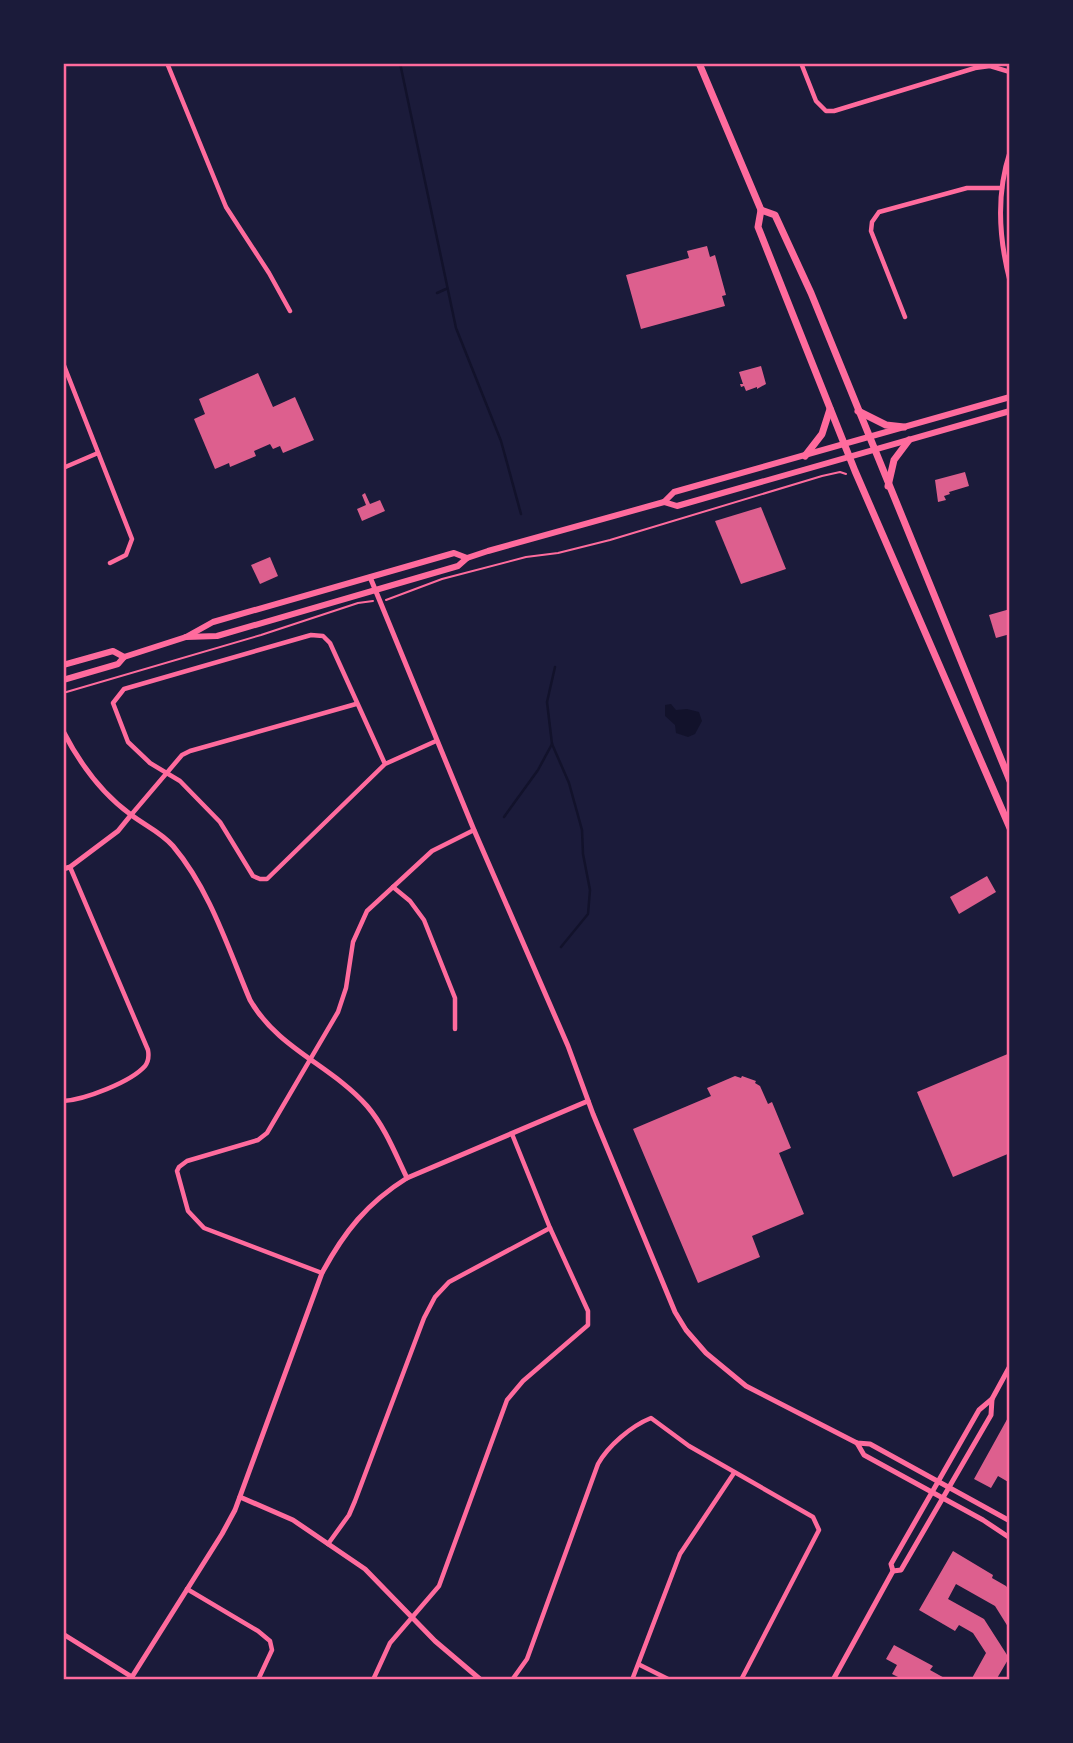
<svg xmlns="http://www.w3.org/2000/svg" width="1073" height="1743" viewBox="0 0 1073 1743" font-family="Mulish,sans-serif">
	<rect width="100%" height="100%" fill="#1b1b3a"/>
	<polygon fill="#12122b" points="671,704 676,710 687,709 699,712 702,721 695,734 688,737 676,733 675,725 665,716 665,705"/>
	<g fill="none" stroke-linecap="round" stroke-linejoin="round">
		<g stroke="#12122b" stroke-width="2.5">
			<polyline points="400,63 456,328 501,441 521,514"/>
			<polyline points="437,293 446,289"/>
			<polyline points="555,667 547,702 552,744 569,783 582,830 583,854 590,890 588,914 561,947"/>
			<polyline points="504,817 538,770 552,744"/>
		</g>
	</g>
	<g fill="#dd5f8e">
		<polygon points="707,246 710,257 715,255 726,295 722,296 725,306 641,329 626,275 689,258 687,251"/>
		<polygon points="761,366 766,384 757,389 757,387 746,391 744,386 741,387 740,384 743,384 739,372"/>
		<polygon points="258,373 273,407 295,397 314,440 283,453 280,446 273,449 270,444 254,451 256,456 230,467 229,463 215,469 194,419 205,414 199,399"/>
		<polygon points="965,472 969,486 949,492 950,494 944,496 946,500 938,502 935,480"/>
		<polygon points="365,493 370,504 380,500 385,511 362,521 357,509 366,505 362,495"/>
		<polygon points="761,507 786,569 741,584 715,521"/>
		<polygon points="270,557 278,576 260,584 251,565"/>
		<polygon points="1010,609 1010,634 996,638 989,615"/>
		<polygon points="987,876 996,892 959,914 950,897"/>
		<polygon points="1010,1053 1010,1153 953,1177 917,1092"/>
		<polygon points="735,1076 741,1078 742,1076 756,1081 755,1083 760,1086 768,1104 772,1102 791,1148 779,1153 804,1214 752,1236 760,1257 698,1283 633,1129 711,1096 707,1088"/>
		<polygon points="1010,1414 1010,1483 998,1476 991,1488 974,1479"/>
		<polygon points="953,1551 993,1575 992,1578 1006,1586 1010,1591 1010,1630 995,1606 956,1584 948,1599 984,1619 1009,1658 996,1680 971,1680 986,1653 973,1633 959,1625 955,1631 919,1610"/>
		<polygon points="894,1645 933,1666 930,1670 948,1680 904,1680 892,1674 897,1665 886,1659"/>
	</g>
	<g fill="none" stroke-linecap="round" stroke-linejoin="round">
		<g stroke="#ff6b9d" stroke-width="2">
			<polyline points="386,600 442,579 526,557 558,553 610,540 822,476 840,472 846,474"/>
			<polyline points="63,693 261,635 358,603 373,601"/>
		</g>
		<g stroke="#ff6b9d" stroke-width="4.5">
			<polyline points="167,63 226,207 269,273 290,311"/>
			<polyline points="801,63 816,101 826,111 834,111 975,68 990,66 1010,72"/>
			<polyline points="905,317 871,231 872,222 879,212 967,188 1002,188"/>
			<polyline points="63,363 132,539 126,555 110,563"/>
			<polyline points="63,468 98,453"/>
			<polyline points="385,764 330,643 323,636 311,635 124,689 113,703 128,742 150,763 180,781 220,822 253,876 260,879 267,879 385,764 436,741"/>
			<polyline points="131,815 182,755 190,751 356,704"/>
			<polyline points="393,887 410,901 424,920 455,998 455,1029"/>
			<path d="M 63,1101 C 84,1100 131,1082 145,1066 C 149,1061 149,1056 148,1050 L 70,867"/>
			<polyline points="322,1273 204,1228 188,1211 177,1171 179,1167 187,1161 258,1140 267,1133 338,1012 346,988 353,942 367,911 432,851 474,830"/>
			<polyline points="328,1544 349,1515 355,1501 424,1318 435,1297 449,1282 550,1228"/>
			<polyline points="187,1589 258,1631 270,1641 272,1650 258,1680"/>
			<polyline points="640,1665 670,1680"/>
			<polyline points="373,1680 390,1643 439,1586 507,1400 523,1381 588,1325 588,1311 550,1228 512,1134"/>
			<path d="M 512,1680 L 527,1659 L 598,1464 C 608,1446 631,1426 651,1418 L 689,1446 L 813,1517 L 819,1530 L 741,1680"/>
			<polyline points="632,1680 680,1554 734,1473"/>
		</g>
		<g stroke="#ff6b9d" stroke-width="5">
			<path d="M 1010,152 C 996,194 999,239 1010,281"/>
			<polyline points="370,577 474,830 568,1046 593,1114 675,1312 686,1330 706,1353 746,1386 857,1443 870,1444 1010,1521"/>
			<path d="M 63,731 C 80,764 100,792 130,814 C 144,825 161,832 173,846 C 210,890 228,948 250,1000 C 278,1049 331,1065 367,1106 C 385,1127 395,1153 407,1178"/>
			<polyline points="63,869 70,867 118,831 131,815"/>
			<polyline points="857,1443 864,1455 983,1520 1010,1538"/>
			<polyline points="240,1497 293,1520 365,1569 435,1641 481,1680"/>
			<polyline points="893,1571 901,1570 991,1415 992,1399"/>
			<polyline points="63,1634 132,1677"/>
			<path d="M 130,1680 L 222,1534 L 235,1510 L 322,1273 C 344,1232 367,1203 407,1178 L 588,1101"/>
			<polyline points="833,1680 893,1571 891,1564 979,1410 992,1399 1010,1366"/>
		</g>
		<g stroke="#ff6b9d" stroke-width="6">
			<polyline points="664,502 677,506 1010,411"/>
			<polyline points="186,637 217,636 458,566 467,558 488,551 664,502 674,492 1010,397"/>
			<polyline points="63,665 113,651 124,657"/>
			<polyline points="63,680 118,664 124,657 186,637 213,622 454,553 467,558"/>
		</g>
		<g stroke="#ff6b9d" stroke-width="7">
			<polyline points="699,63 761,210 758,227 855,471 1010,828"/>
			<polyline points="761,210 775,215 811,293 1010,781"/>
			<polyline points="858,411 886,425 904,427"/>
			<polyline points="805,456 822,434 830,409"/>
			<polyline points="888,486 894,460 909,440"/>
		</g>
	</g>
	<rect width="1073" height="1743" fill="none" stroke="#1b1b3a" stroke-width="130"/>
	<rect x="65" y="65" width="943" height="1613" fill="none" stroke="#ff6b9d" stroke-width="2.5"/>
</svg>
